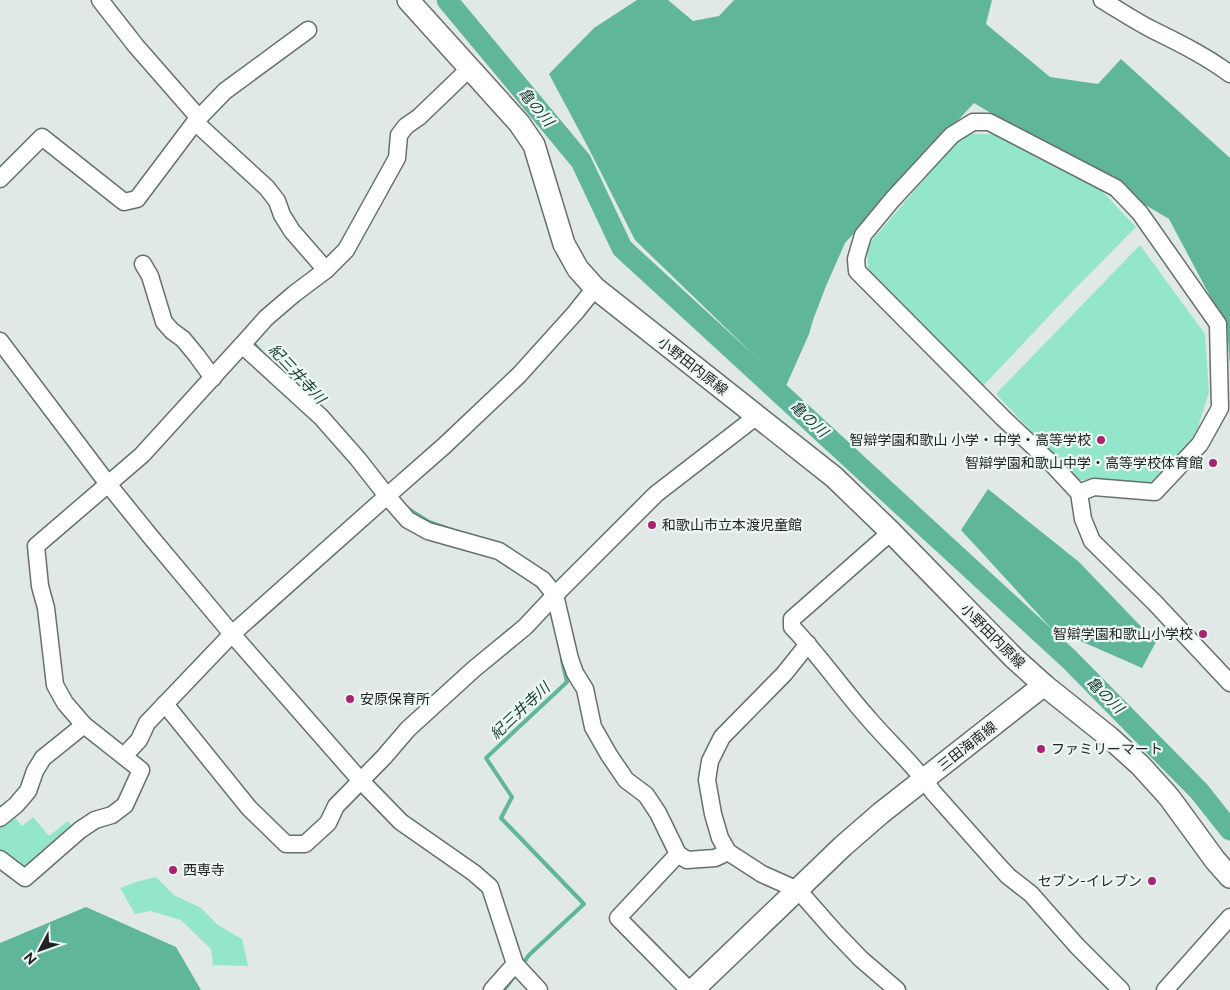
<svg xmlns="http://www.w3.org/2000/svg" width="1230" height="990" viewBox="0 0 1230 990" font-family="Raleway,'Noto Sans JP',sans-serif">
	<rect width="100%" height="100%" fill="#e0e9e6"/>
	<g fill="#93e6ca">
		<polygon points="964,133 1002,135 1100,189 1136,227 1069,295 982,387 951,353 868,269 867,246"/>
		<polygon points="1140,245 1205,334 1209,392 1196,434 1163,478 1144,484 1077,480 996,394"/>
		<polygon points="11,813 22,826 33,817 49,836 68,821 73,828 23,872 0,852 0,823"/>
		<polygon points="156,877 174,895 201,908 218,925 242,939 248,966 213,965 211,949 181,920 150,911 135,914 120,888 136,882"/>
	</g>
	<g fill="#60b69b">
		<polygon points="637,0 668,0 693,21 719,16 734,0 992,0 986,24 1050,77 1098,84 1121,59 1230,158 1230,365 1227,328 1169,219 974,103 845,243 826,286 813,320 809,334 786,386 635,240 589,149 549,74 594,28"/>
		<polygon points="988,489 1079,562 1156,642 1142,668 1051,628 961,530"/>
		<polygon points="86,907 176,947 201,990 0,990 0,943"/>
	</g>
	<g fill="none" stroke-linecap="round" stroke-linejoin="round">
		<g stroke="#60b69a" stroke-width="4">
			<polyline points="254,344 262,353"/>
			<polyline points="407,508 429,522 452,530"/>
			<polyline points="521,966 529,955 584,904 501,818 512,797 486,758 567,682 562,660"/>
			<polyline points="504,990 516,974"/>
		</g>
		<polyline stroke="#60b69a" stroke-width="21" points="447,0 581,161 622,248 1069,659 1199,791 1230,830"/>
		<defs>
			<g id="minor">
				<polyline points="100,0 136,46 199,118"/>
				<path d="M 1102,0 C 1119,10 1135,21 1153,30 C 1179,43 1206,56 1230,74"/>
				<polyline points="470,68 419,117 406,126 399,135 397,158 346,250 326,270 294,294 266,318 242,345 321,417 358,459 387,496 408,520 428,531 499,551 543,580 555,595 570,659 575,673 585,689 593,727 609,755 626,780 646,795 658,813 678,854 687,860 715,858 728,852"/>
				<polyline points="195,122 267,188 277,201 282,215 292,231 326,270"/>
				<polyline points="0,179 42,137 124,202 137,199 195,122 225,91 308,30"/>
				<polyline points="143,264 150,276 164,322 172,331 183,339 197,356 213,378"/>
				<polyline points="0,341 108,484 150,536 232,634 361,781 401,822 474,873 490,887 515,964 539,990"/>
				<polyline points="1079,493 1094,487 1155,492 1200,444 1220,408 1218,324 1140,213 1116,188 989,122 973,122 952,135 892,200 863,235 856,259 857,271 1003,418 1052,464 1079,493 1083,519 1092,541 1155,603 1230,683"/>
				<path d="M 891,532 L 792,619 L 792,627 C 820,656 842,689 869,719 C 890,744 915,765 933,792 L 997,864 L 1008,876 L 1031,894 L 1077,946 L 1121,990"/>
				<polyline points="808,644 784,674 722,737 710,761 707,780 713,814 720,838 728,852 762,874 798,890 835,932 861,959 897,990"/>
				<polyline points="165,704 249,808 286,844 305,844 328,823 336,806 384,757 408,729 474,669 525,627 555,595 656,494 757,416"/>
				<polyline points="84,725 65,703 55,685 46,608 40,586 36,546 142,455 242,345"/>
				<polyline points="124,756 139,740 147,723 232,634 387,496 444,446 519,375 575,313 595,288"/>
				<polyline points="0,818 16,805 28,791 35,771 43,758 84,725 141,770 125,805 112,815 95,820 80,830 25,878 0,859"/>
				<polyline points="678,854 618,918 689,990"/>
				<polyline points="492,990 515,964"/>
				<polyline points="1165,990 1230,917"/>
			</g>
			<g id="major">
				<polyline points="408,0 519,123 534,145 564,244 578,269 595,288 834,477 891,532 1014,658 1044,685 1109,737 1140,765 1169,797 1215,860 1230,877"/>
				<polyline points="693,990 843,846 881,813 1044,685"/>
			</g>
		</defs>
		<use href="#minor" stroke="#67706d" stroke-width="19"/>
		<use href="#major" stroke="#67706d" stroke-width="24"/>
		<use href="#minor" stroke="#fff" stroke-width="16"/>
		<use href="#major" stroke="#fff" stroke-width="21"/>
	</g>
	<g fill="#a82470" stroke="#edf7f3" stroke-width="2">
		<circle cx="1101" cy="440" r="5"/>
		<circle cx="1213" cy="463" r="5"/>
		<circle cx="652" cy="525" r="5"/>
		<circle cx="1203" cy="634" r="5"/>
		<circle cx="350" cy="699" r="5"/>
		<circle cx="1041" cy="749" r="5"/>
		<circle cx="173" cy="870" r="5"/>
		<circle cx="1152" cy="881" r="5"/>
	</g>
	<g text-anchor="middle" stroke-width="4.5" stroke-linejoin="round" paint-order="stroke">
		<g font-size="14" fill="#212423" stroke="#edf7f3">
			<text transform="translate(693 366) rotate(38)" y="5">小野田内原線</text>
			<text transform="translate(993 636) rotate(45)" y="5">小野田内原線</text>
			<text transform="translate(967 746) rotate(-38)" y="5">三田海南線</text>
		</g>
		<g font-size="14" fill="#212423" stroke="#edf7f3" text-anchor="end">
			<text x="1091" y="445">智辯学園和歌山 小学・中学・高等学校</text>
			<text x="1203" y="468">智辯学園和歌山中学・高等学校体育館</text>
			<text x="662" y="530" text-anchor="start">和歌山市立本渡児童館</text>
			<text x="1193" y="639">智辯学園和歌山小学校</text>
			<text x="360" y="704" text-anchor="start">安原保育所</text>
			<text x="1051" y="754" text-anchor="start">ファミリーマート</text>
			<text x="183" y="875" text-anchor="start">西専寺</text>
			<text x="1142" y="886">セブン-イレブン</text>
		</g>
		<g font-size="15" font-style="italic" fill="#153c31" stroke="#edf7f3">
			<text transform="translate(536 107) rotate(50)" y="5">亀の川</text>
			<text transform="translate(297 374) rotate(47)" y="5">紀三井寺川</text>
			<text transform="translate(809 419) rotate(43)" y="5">亀の川</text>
			<text transform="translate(1105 695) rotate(45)" y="5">亀の川</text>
			<text transform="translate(520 711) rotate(-43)" y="5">紀三井寺川</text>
		</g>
	</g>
	<g transform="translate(40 950) rotate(229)" stroke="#edf7f3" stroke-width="4" paint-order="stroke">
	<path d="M0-4L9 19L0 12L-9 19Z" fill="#212423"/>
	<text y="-8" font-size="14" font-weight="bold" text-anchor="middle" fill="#212423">N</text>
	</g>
</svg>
